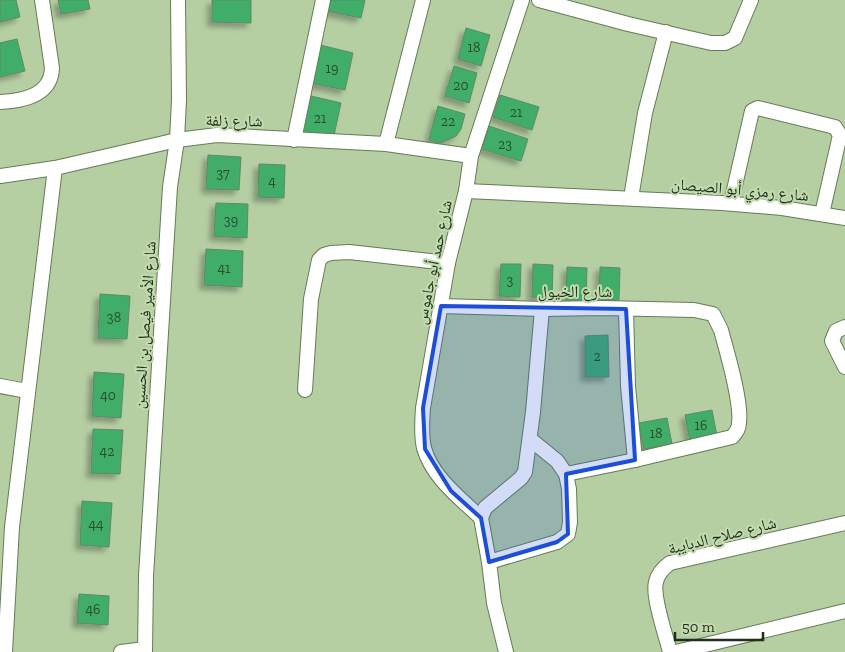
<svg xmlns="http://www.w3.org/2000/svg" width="845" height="652" viewBox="0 0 845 652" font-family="'Zilla Slab','Noto Naskh Arabic',serif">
	<defs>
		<filter id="shadow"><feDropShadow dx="-4.5" dy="4.5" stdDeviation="2.5" flood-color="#0004"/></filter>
	</defs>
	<rect width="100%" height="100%" fill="#b5cea2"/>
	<g fill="#41ae69" stroke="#5f886a" filter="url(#shadow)">
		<polygon points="0,0 16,0 20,17 0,22"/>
		<polygon points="58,0 88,0 90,9 61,14"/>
		<polygon points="212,0 251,0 251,23 212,22"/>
		<polygon points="330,0 365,0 361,18 327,11"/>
		<polygon points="466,28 490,35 481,66 458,59"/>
		<polygon points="17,39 25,71 0,77 0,43"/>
		<polygon points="320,45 353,53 345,90 311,83"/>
		<polygon points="454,66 477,73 469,103 445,96"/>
		<polygon points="307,95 341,103 333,140 299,133"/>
		<polygon points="500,95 539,107 532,130 493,117"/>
		<polygon points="438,106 465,114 461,129 456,136 440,143 429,140"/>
		<polygon points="489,126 528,139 521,161 482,149"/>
		<polygon points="208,155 241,157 239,190 206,189"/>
		<polygon points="259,164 285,165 284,198 258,197"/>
		<polygon points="216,203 248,204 247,238 214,236"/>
		<polygon points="206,249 243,251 242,287 204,285"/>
		<polygon points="501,264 521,264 520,297 499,296"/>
		<polygon points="533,264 553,265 552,298 532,297"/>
		<polygon points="567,267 587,268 586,300 566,300"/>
		<polygon points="600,267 620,268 619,300 599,299"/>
		<polygon points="100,294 130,296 127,339 98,338"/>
		<polygon points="608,335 609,377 585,377 585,336"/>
		<polygon points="94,372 124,374 121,418 92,416"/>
		<polygon points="712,410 717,436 690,441 685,415"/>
		<polygon points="667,418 672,444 644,449 639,423"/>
		<polygon points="93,429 123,430 120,474 91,473"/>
		<polygon points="82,501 112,503 109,547 80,545"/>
		<polygon points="79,594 109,596 108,625 77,623"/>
	</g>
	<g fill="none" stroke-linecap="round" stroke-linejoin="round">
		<defs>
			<g id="minor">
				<polyline points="539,0 628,24 711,43 725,43 735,38 751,0"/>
				<path d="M 0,102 C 22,101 51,96 52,68 L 42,0"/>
				<polyline points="294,140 323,0"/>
				<polyline points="386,144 423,0"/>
				<polyline points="0,176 55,168 177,140 217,135 386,144 471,156"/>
				<polyline points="466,191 722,203 782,208 845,218"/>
				<polyline points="631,198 645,113 666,32"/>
				<polyline points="731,203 752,111 758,108 835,127 840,135 822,214"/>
				<path d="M 441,306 L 542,309 L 602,308 L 694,310 L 713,314 L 721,330 C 727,352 742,402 739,423 C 739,429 736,433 732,437 L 635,460 L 628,386 L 626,309"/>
				<polyline points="845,327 836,331 832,341 845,367"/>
				<polyline points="0,386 27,391"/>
				<polyline points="305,390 311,299 319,260 324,255 331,253 349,252 448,263"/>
				<polyline points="566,474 635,460"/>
				<path d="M 481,518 C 460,498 432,477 424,448 C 421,435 422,421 423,408 L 448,263 L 466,191 L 471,156 L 522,0"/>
				<polyline points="489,562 481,518 485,508 521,478 525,472 533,412 542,309"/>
				<polyline points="5,652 12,527 55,168"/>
				<polyline points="121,652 145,649"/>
				<polyline points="145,652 146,576 170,187 177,140 179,100 178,0"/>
				<polyline points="506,652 494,603 489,562 557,542 568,534 570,522 569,489 566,474 557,461 530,439"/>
				<path d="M 670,652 C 666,636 652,596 656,582 C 658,573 663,568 670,563 L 845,523"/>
				<polyline points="676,652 845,611"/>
			</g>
		</defs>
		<use href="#minor" stroke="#657c54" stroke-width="16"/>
		<use href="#minor" stroke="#fff" stroke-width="14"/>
	</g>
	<path fill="#1d4ed8" fill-opacity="0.2" stroke="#1d4ed8" stroke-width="4" stroke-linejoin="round" d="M 441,306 L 626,309 L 635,460 L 566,474 L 568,534 L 557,542 L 489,562 L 481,518 L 451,491 L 425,449 L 423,408 Z"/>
	<g text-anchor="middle" stroke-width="4" stroke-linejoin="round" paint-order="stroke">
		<g font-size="14" fill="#2a4d2f">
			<text x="474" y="52">18</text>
			<text x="332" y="73">19</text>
			<text x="461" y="90">20</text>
			<text x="516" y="117">21</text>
			<text x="320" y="123">21</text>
			<text x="448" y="126">22</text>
			<text x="505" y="149">23</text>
			<text x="223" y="178">37</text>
			<text x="272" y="186">4</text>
			<text x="231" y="225">39</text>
			<text x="224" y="273">41</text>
			<text x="510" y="285">3</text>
			<text x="114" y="322">38</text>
			<text x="597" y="361">2</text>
			<text x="108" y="400">40</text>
			<text x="701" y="430">16</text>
			<text x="656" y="438">18</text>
			<text x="107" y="456">42</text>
			<text x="96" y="529">44</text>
			<text x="93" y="614">46</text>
		</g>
		<g font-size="16" fill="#232d1c" stroke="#c1dbaf">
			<text transform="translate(234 120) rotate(1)" y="6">شارع زلفة</text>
			<text transform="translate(740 189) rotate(5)" y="6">شارع رمزي أبو الصيصان</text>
			<text transform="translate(433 262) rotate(-78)" y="6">شارع حمد أبو جاموس</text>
			<text x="575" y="297">شارع الخيول</text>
			<text transform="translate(144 325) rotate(-86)" y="6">شارع الأمير فيصل بن الحسين</text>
			<text transform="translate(722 535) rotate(-14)" y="6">شارع صلاح الدبايبة</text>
		</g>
	</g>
	<path d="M675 632v8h88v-8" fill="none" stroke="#232d1c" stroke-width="2.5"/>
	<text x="682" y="632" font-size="15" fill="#232d1c" stroke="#c1dbaf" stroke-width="4" paint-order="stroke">50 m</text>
</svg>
